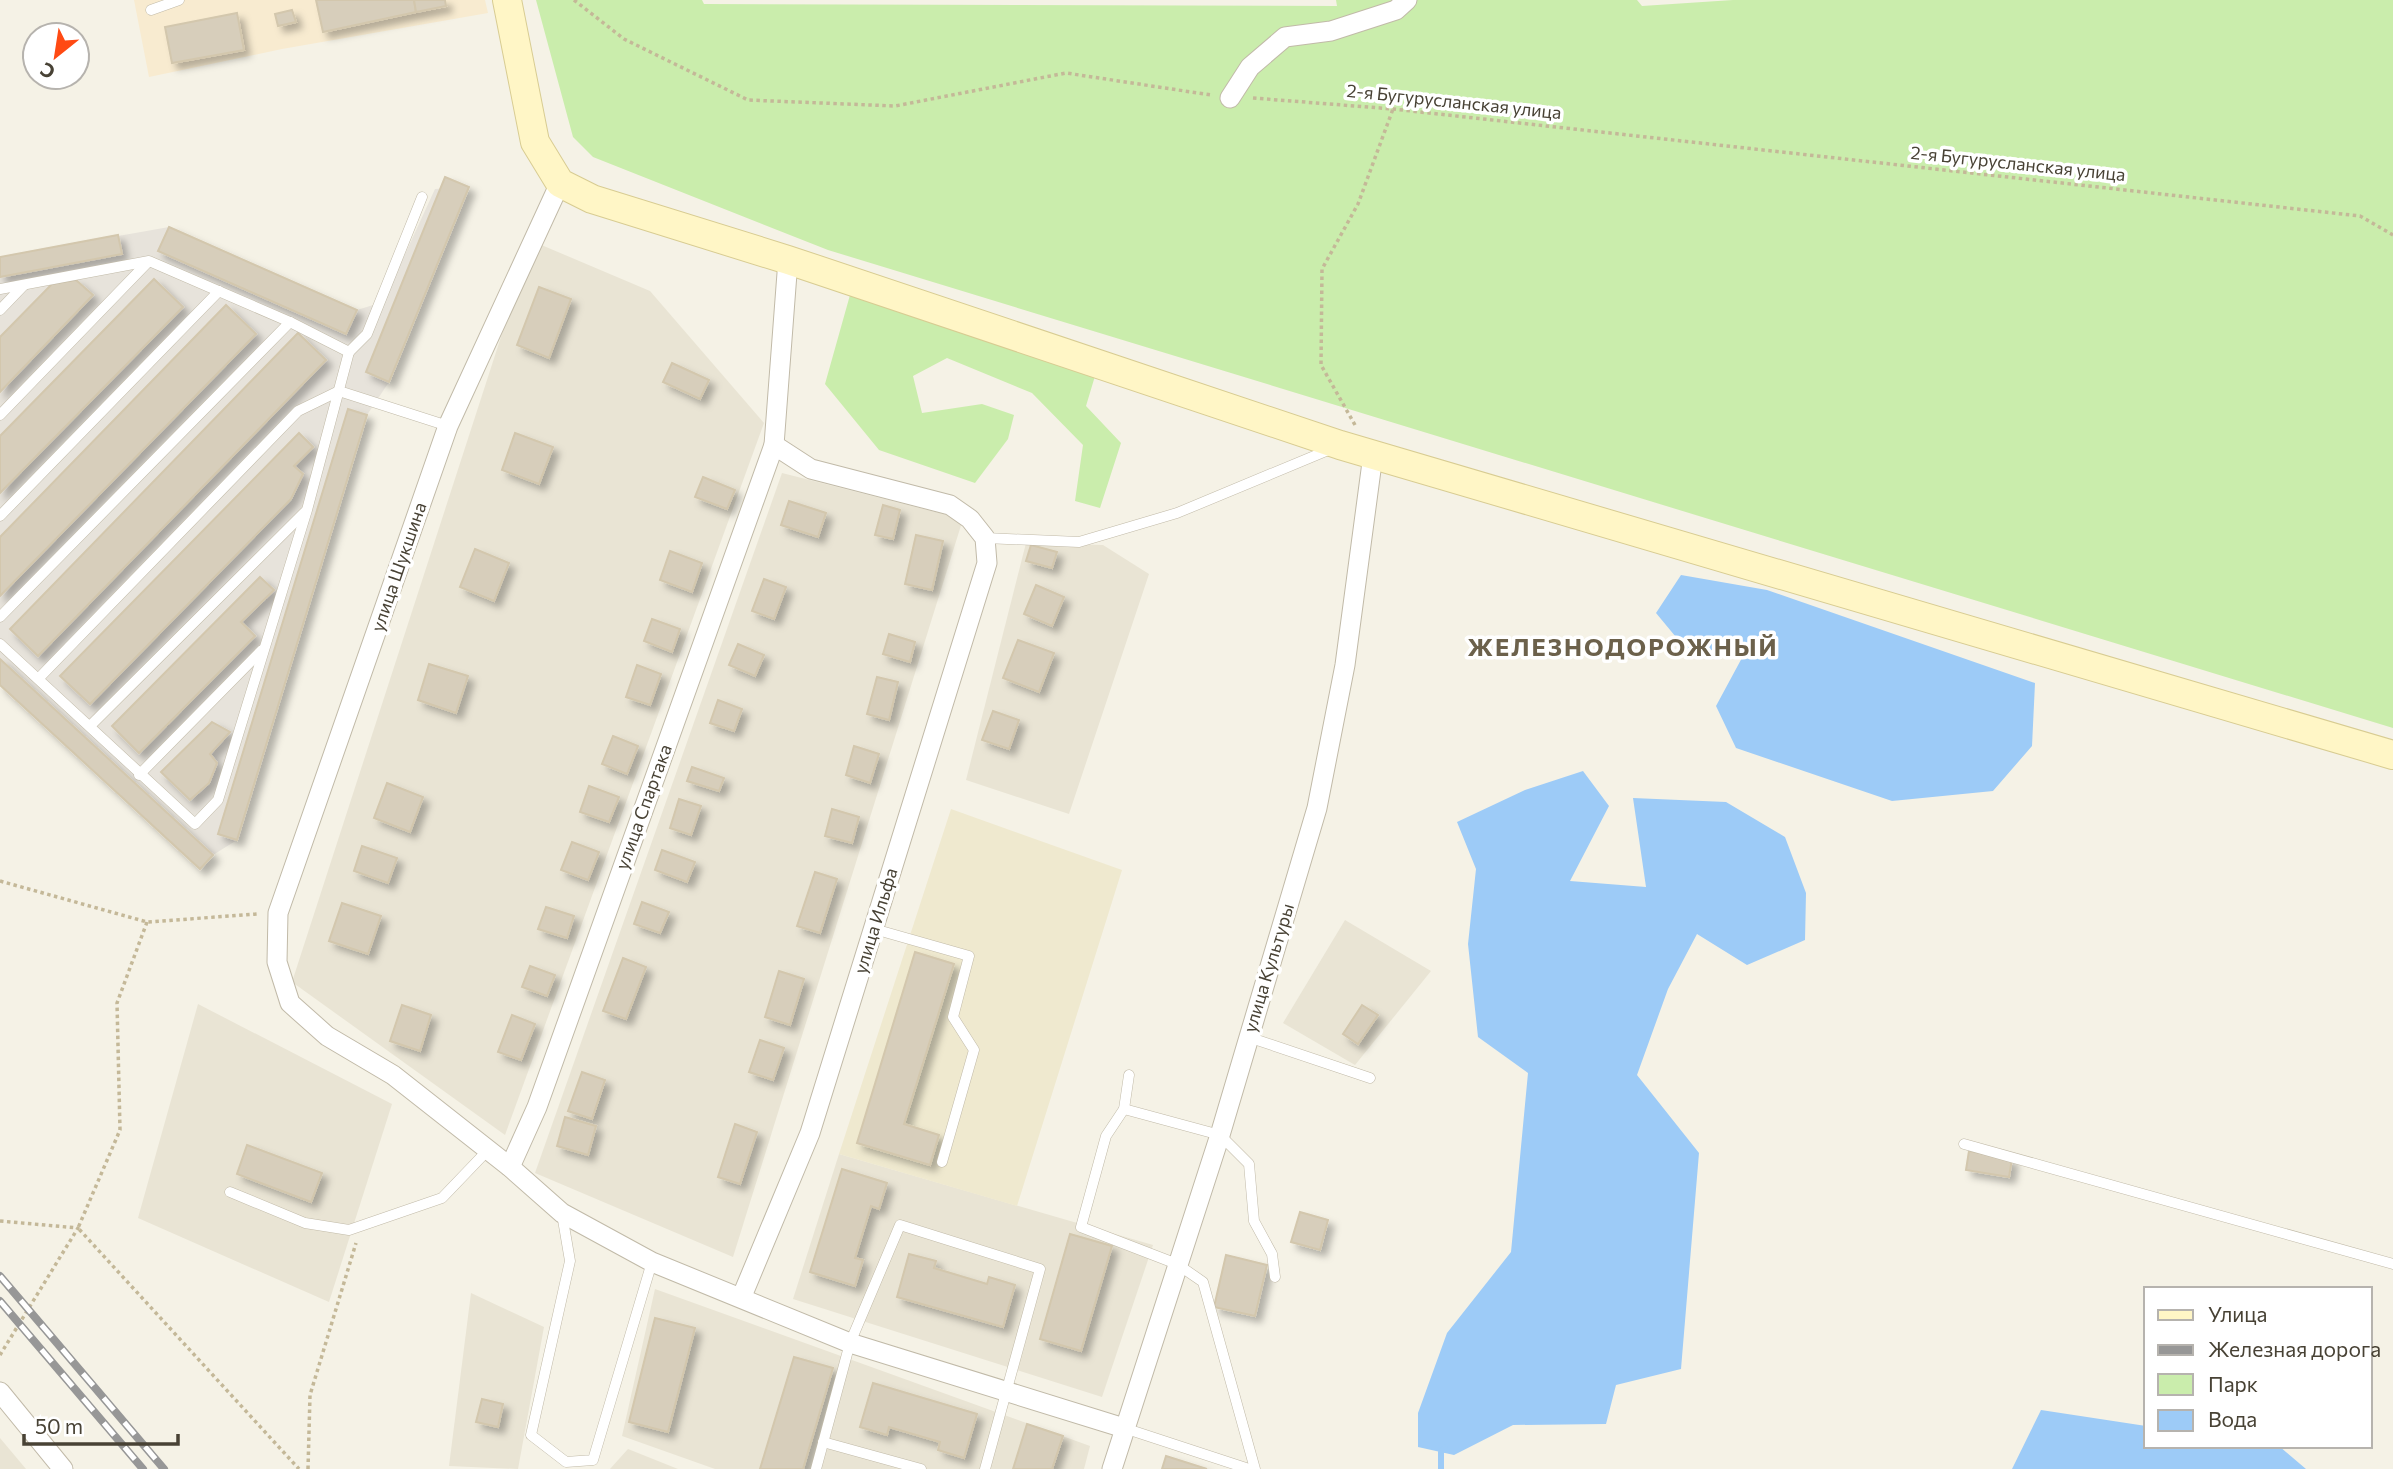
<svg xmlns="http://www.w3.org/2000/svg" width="2393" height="1469" viewBox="0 0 2393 1469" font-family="Commissioner,sans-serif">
	<defs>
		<filter id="shadow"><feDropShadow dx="6" dy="6" stdDeviation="3.5" flood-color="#0004"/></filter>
	</defs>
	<rect width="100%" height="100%" fill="#f5f2e6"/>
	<g fill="#e9e4d4">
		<polygon points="532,241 650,291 764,423 505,1135 292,982"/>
		<polygon points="782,473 963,519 733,1257 535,1173"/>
		<polygon points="1026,543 1103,545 1149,574 1069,814 966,780"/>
		<polygon points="1345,920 1431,971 1355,1065 1283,1023"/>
		<polygon points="198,1004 392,1104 329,1302 138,1218"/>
		<polygon points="839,1154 1153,1245 1102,1397 793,1299"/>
		<polygon points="655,1289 1090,1446 1084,1469 715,1469 622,1436"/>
		<polygon points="471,1293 544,1327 518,1469 449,1466"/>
		<polygon points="0,1438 26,1469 0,1469"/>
		<polygon points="628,1449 678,1469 610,1469"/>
	</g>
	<polygon fill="#f8ebd0" points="134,0 485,0 488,13 282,49 149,77"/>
	<polygon fill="#e7e3db" points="469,187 389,382 367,415 237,840 213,855 200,869 0,685 0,257 169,227 357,310 383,302 435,189"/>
	<polygon fill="#efe9cf" points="951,809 1122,870 1017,1206 839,1154"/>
	<g fill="#caedac">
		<polygon points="536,0 702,0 704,4 1337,6 1336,0 1637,0 1642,6 1733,0 2393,0 2393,728 828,250 593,157 573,137"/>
		<polygon points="850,295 1095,376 1086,406 1121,443 1100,508 1075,501 1083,445 1032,393 947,358 913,376 922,413 982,404 1014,415 1008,439 975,483 879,450 825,384"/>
	</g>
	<g fill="#9dcbf7">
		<polygon points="1681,575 1767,590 2035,683 2032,746 1993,791 1892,801 1736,748 1716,706 1750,643 1690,654 1656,613"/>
		<polygon points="1583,771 1609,806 1570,881 1646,887 1633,798 1726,802 1785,837 1806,893 1805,940 1747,965 1697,934 1668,989 1637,1075 1699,1153 1681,1369 1616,1385 1606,1424 1513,1425 1454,1455 1418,1447 1418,1413 1447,1333 1511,1252 1528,1073 1478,1037 1468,944 1476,869 1457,822 1525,790"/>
		<polygon points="2041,1410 2146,1426 2146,1446 2279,1446 2306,1469 2012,1469"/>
	</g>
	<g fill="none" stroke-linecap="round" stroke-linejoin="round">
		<polyline stroke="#9dcbf7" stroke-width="6" points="1441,1469 1441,1452 1445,1448"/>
	</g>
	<g fill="#d7cebb" stroke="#d3c7ad" stroke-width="2" filter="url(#shadow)">
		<polygon points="316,0 414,0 416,12 323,32"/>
		<polygon points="414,0 445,0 446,6 416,12"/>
		<polygon points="292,10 296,22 278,26 275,14"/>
		<polygon points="237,13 244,50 172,63 165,27"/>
		<polygon points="445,177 469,187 389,382 366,372"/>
		<polygon points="169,227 357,310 346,334 158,251"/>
		<polygon points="118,235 122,254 0,277 0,257"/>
		<polygon points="154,279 183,307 0,493 0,436"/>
		<polygon points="76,280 93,295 0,392 0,337 52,284"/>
		<polygon points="539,287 571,299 549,358 517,345"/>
		<polygon points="226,305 256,334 0,596 0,537"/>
		<polygon points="298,333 326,360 38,656 10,629"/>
		<polygon points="672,363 709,380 700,399 663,382"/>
		<polygon points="348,409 367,415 237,840 218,834"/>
		<polygon points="299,433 313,447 294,466 303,474 291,499 90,704 60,676"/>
		<polygon points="515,433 553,447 539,484 502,470"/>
		<polygon points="703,477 735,490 727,509 695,497"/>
		<polygon points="789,501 826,513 818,537 781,525"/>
		<polygon points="883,505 900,510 893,539 875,535"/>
		<polygon points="916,535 943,541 932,590 905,584"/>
		<polygon points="1031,545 1057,552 1052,568 1026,561"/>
		<polygon points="475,549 509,563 494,601 460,587"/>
		<polygon points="670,551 702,563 692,592 660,580"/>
		<polygon points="260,577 274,590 241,622 255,636 139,753 112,726"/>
		<polygon points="764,579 786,587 774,619 752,611"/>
		<polygon points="1036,585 1064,597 1052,626 1024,614"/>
		<polygon points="652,619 680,629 672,652 644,641"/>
		<polygon points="889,634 915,642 910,662 883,654"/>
		<polygon points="1018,640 1054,653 1039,692 1003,678"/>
		<polygon points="738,644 764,655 755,676 729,665"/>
		<polygon points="0,659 213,855 200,869 0,685"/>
		<polygon points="429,664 468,676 456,713 418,700"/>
		<polygon points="637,665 661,674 650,705 626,697"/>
		<polygon points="877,677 898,682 889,720 867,714"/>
		<polygon points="718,700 742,709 734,731 710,723"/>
		<polygon points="993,711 1019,720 1009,749 982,740"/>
		<polygon points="212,722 230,732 210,754 217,763 209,783 190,800 161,772"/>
		<polygon points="613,736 638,746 627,774 602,764"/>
		<polygon points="854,746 879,754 870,783 846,775"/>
		<polygon points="692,767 724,778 719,791 687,781"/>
		<polygon points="387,783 423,797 410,832 374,818"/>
		<polygon points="589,786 619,797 609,822 580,812"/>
		<polygon points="679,799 701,806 691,835 670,828"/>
		<polygon points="832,809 859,817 852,843 825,836"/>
		<polygon points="572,842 599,852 588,880 561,870"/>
		<polygon points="362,846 397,858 388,883 354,871"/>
		<polygon points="662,850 695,862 687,882 655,870"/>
		<polygon points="815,872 837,879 820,933 797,926"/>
		<polygon points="642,902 669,912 660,933 634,924"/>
		<polygon points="342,903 381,916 368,954 329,941"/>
		<polygon points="546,907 574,916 567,938 538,929"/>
		<polygon points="915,952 954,964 904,1124 939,1135 930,1165 857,1143"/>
		<polygon points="623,958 646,967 626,1019 603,1011"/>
		<polygon points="530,966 555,975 547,996 522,987"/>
		<polygon points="779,971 804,979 790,1025 765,1017"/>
		<polygon points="402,1005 431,1015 420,1051 390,1041"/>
		<polygon points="1362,1005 1378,1015 1358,1044 1343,1034"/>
		<polygon points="512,1015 535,1024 521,1060 498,1052"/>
		<polygon points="760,1040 784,1048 773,1080 749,1072"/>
		<polygon points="582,1072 605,1080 592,1119 568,1111"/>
		<polygon points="565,1117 596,1126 588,1155 557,1146"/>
		<polygon points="735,1124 757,1132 740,1184 718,1177"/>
		<polygon points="247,1145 322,1173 311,1202 237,1174"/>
		<polygon points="1969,1151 2012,1159 2009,1177 1966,1170"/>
		<polygon points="842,1169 887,1183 879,1209 871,1206 855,1258 863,1260 855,1286 810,1272"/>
		<polygon points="1300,1212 1328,1220 1320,1250 1291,1242"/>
		<polygon points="1070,1234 1112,1246 1081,1351 1040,1339"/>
		<polygon points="909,1254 936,1261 934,1268 987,1284 989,1277 1015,1285 1003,1327 897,1297"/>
		<polygon points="1226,1255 1267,1265 1255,1316 1214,1307"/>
		<polygon points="655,1318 695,1328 668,1432 629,1422"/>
		<polygon points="794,1357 833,1368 803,1469 760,1469"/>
		<polygon points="873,1383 977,1414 964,1458 938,1450 940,1442 889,1427 887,1435 860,1427"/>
		<polygon points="482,1399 503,1404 498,1427 476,1422"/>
		<polygon points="1027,1424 1063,1436 1052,1469 1013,1469"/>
		<polygon points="1166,1456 1207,1469 1162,1469"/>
	</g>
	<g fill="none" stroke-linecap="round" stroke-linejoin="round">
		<defs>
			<g id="lane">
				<polyline points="151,10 179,0"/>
				<polyline points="0,289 149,261 290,322 349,352 307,510 218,800 195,824 0,644"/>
				<polyline points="0,310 24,285"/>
				<polyline points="349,352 367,334 422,197"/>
				<polyline points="0,415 148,262"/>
				<polyline points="0,516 219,291"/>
				<polyline points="985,538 1079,542 1177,513 1331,449"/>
				<polyline points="0,617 290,322"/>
				<polyline points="39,678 298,411 339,391 448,426"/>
				<polyline points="90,726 305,512"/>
				<polyline points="139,775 262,650"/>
				<polyline points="874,929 969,956 953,1017 974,1050 942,1162"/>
				<polyline points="1248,1037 1370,1078"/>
				<polyline points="1129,1075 1124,1109 1106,1136 1081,1227 1177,1264 1203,1282 1255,1469"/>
				<polyline points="1124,1109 1220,1135 1249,1164 1254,1221 1272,1254 1275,1277"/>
				<polyline points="1964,1144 2393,1264"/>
				<polyline points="230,1192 305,1223 349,1230 442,1198 488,1150"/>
				<polyline points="562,1214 570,1261 531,1435 566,1462 593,1460 652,1262"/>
				<polyline points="1124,1428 1249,1469"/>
				<polyline points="823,1442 921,1469"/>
				<polyline points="816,1469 850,1343 900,1225 1040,1269 985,1469"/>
			</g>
			<g id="street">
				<polyline points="1230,98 1250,67 1285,37 1331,31 1396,10 1407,0"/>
				<polyline points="560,183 448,426 278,913 277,962 290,1003 327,1036 393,1075 510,1167 562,1213 652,1262 850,1343 1124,1428"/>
				<polyline points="510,1167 537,1107 774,445"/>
				<polyline points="742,1296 810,1133 987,563 985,538 970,519 950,505 811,469 774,445 788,260"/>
				<polyline points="0,1392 63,1469"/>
				<polyline points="1112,1469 1220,1135 1317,808 1345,665 1373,455"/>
			</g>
			<polyline id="secondary" points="507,0 535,142 560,183 592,199 788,260 1340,445 2393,755"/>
		</defs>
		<use href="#lane" stroke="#c1baa8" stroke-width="11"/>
		<use href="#street" stroke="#c1baa8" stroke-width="21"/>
		<use href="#secondary" stroke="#d8cc92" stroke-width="30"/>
		<g stroke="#c4b898" stroke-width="3.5" stroke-dasharray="3.5 3.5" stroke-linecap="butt">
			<polyline points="574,0 624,39 748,100 895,106 1066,73 1211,95"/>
			<polyline points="1253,98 1393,109 2360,216 2393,235"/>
			<polyline points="1355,425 1321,365 1322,269 1358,204 1393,109"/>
			<polyline points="0,881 147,922 258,914"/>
			<polyline points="147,922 117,1003 120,1130 78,1228 299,1469"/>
			<polyline points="0,1221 78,1228 0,1355"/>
			<polyline points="308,1469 310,1395 356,1243"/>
		</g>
		<use href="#lane" stroke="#fff" stroke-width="10"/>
		<use href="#street" stroke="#fff" stroke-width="19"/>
		<use href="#secondary" stroke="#fff6c6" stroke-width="28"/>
		<defs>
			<g id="rail">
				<polyline points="0,1276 164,1469"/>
				<polyline points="0,1301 143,1469"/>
			</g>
		</defs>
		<use href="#rail" stroke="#979797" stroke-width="8"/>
		<use href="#rail" stroke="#fff" stroke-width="5" stroke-dasharray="16" stroke-linecap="butt"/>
	</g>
	<g text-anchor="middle" stroke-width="7" stroke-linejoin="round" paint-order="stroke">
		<g font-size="18" fill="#484235" stroke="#fff">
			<text transform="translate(1454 102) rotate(6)" y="6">2-я Бугурусланская улица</text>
			<text transform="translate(2018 164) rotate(6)" y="6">2-я Бугурусланская улица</text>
			<text transform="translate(399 567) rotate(-71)" y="6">улица Шукшина</text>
			<text transform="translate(644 807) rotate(-70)" y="6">улица Спартака</text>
			<text transform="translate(876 921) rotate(-73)" y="6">улица Ильфа</text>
			<text transform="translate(1269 968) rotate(-73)" y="6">улица Культуры</text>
		</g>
		<g font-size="24" font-weight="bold" letter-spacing="2" fill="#6c614b" stroke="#fff">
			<text x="1623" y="656">ЖЕЛЕЗНОДОРОЖНЫЙ</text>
		</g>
	</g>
	<rect x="2144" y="1287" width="228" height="161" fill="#ffffff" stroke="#b6b3ae" stroke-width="2"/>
	<rect x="2158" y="1310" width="35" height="10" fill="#fff6c6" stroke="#b6b3ae" stroke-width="2"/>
	<text x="2208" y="1322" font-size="21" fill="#484235">Улица</text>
	<rect x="2158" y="1345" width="35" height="10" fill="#979797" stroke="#b6b3ae" stroke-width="2"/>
	<text x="2208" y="1357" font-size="21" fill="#484235">Железная дорога</text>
	<rect x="2158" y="1374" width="35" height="21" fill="#caedac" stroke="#b6b3ae" stroke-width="2"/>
	<text x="2208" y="1392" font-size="21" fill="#484235">Парк</text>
	<rect x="2158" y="1410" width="35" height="21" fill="#9dcbf7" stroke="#b6b3ae" stroke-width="2"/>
	<text x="2208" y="1427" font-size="21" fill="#484235">Вода</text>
	<g transform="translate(56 56) rotate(210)"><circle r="33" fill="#ffffff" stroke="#b6b3ae" stroke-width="2"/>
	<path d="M0-5L12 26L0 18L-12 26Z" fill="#ff4a13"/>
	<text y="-10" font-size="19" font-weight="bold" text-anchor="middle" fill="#484235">С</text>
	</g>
	<path d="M24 1434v10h154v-10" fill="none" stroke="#484235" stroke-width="3.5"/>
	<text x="35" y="1434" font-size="21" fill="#484235" stroke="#ffffff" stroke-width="5" paint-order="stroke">50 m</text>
</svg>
